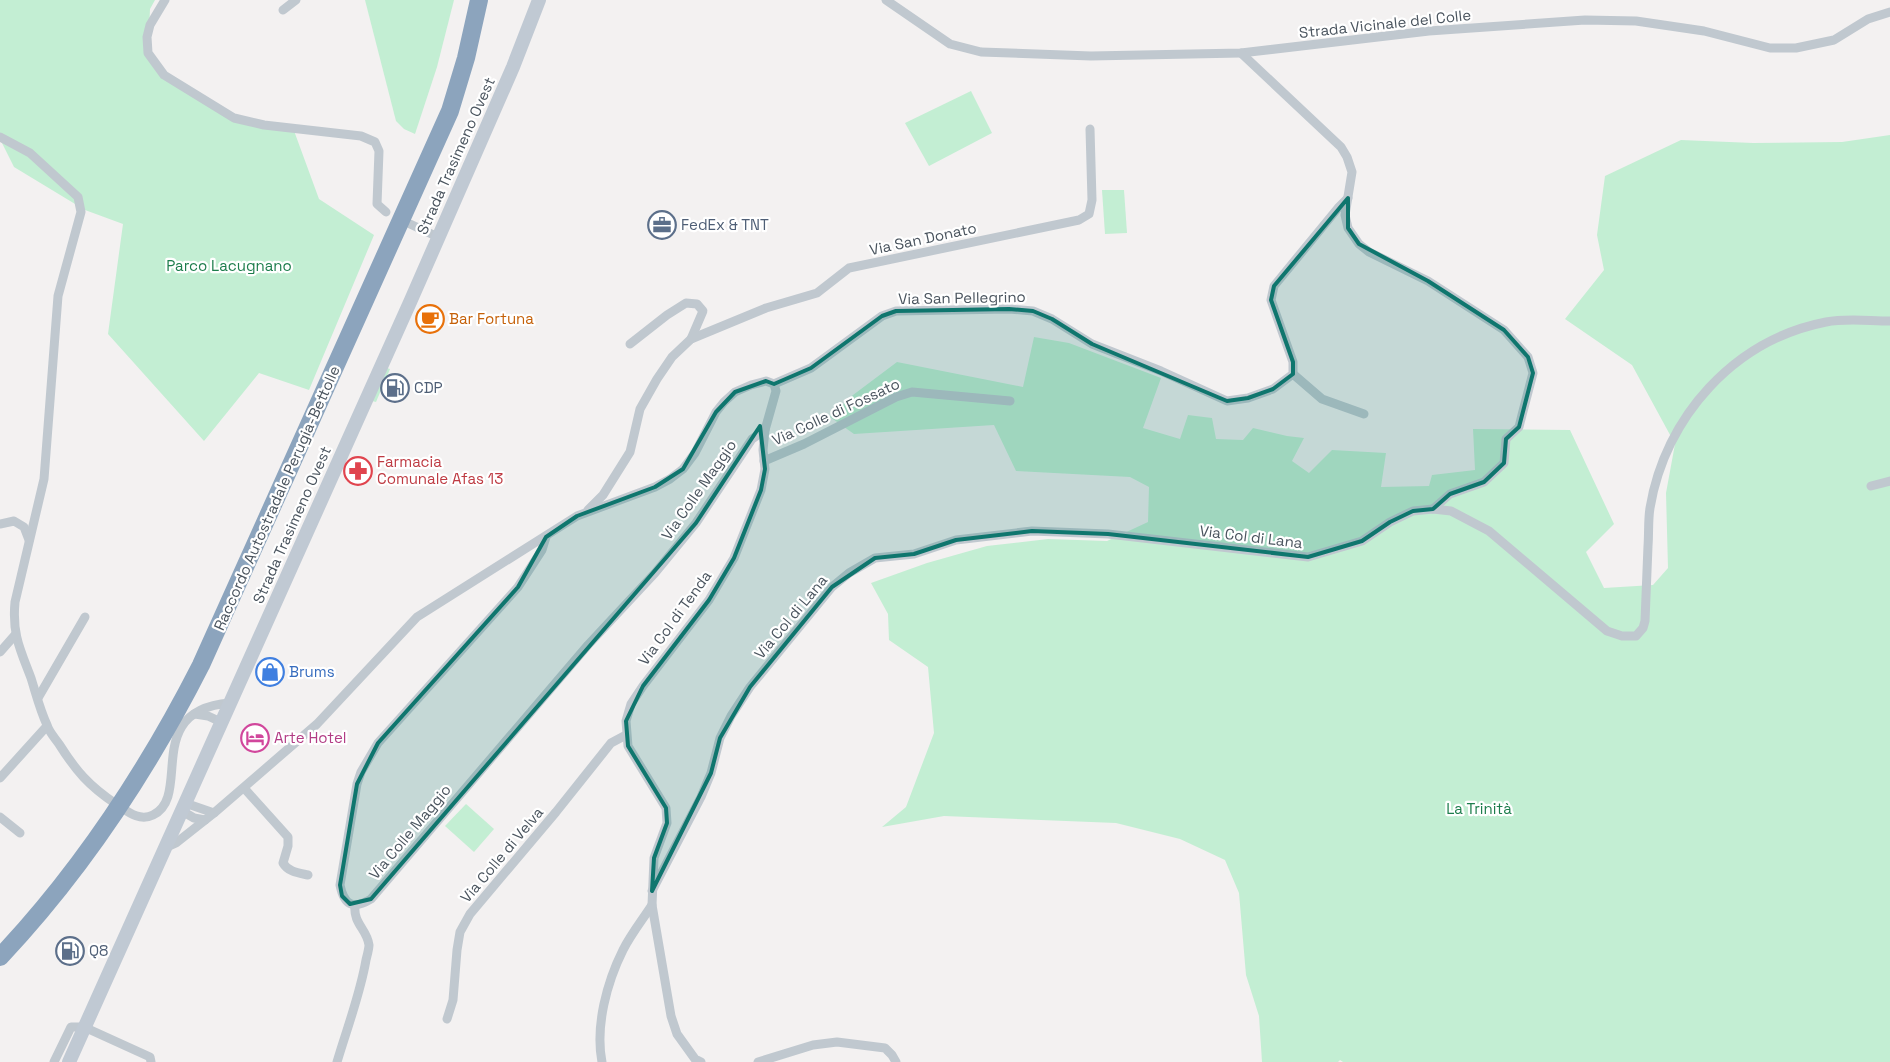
<svg xmlns="http://www.w3.org/2000/svg" width="1890" height="1062" viewBox="0 0 1890 1062" font-family="'Space Grotesk',sans-serif">
	<rect width="100%" height="100%" fill="#f3f1f1"/>
	<g fill="#c3eed3">
		<polygon points="0,0 155,0 150,9 148,53 164,75 234,118 293,128 319,199 374,235 309,390 259,373 204,441 108,334 123,224 85,210 14,167 0,139"/>
		<polygon points="365,0 454,0 437,67 415,134 404,129 396,121"/>
		<polygon points="971,91 992,133 929,166 905,123"/>
		<polygon points="1890,135 1890,1062 1343,1062 1340,1060 1338,1062 1262,1062 1259,1016 1246,975 1239,893 1225,860 1180,839 1116,823 944,816 882,827 906,807 934,733 928,667 889,640 888,614 871,583 927,563 987,546 1048,539 1107,541 1148,522 1149,487 1130,477 1016,471 994,425 854,434 830,417 853,395 897,362 1023,387 1034,337 1069,343 1161,378 1143,428 1180,439 1188,415 1212,418 1216,439 1243,440 1253,428 1287,436 1304,438 1292,461 1309,473 1332,450 1386,453 1381,487 1429,486 1432,475 1475,470 1473,429 1570,430 1614,524 1586,552 1604,588 1653,585 1668,568 1666,493 1675,444 1632,365 1565,319 1604,270 1597,235 1605,176 1681,140 1753,143 1842,142"/>
		<polygon points="1102,190 1124,190 1127,233 1105,234"/>
		<polygon points="387,368 390,369 376,402 372,401"/>
		<polygon points="466,804 494,829 474,852 445,826"/>
	</g>
	<g fill="none" stroke-linecap="round" stroke-linejoin="round">
		<g stroke="#c0c8cf" stroke-width="9">
			<polyline points="165,0 150,25 147,37 148,53 164,75 234,118 264,125 361,136 375,142 379,151 377,204 386,212"/>
			<polyline points="886,0 950,44 981,52 1091,56 1241,53 1429,31 1585,20 1636,21 1704,31 1770,48 1796,48 1834,40 1868,19 1890,12"/>
			<polyline points="283,10 296,0"/>
			<polyline points="1241,53 1341,147 1347,157 1352,172 1345,215 1348,228 1359,244 1369,252 1428,281 1504,330 1528,357 1533,373 1522,415 1519,427 1506,439 1504,463 1484,482 1450,494 1433,509"/>
			<path d="M 0,137 L 30,153 L 78,197 L 81,212 L 58,296 L 44,479 L 15,602 C 12,634 20,649 31,678 C 36,694 40,710 47,725 C 49,732 55,738 59,744 C 76,771 89,786 116,804 C 127,811 139,822 153,815 C 193,796 141,710 230,703"/>
			<polyline points="410,224 438,237"/>
			<polyline points="630,344 667,315 686,303 697,304 703,311 691,339"/>
			<polyline points="1293,374 1322,399 1364,414"/>
			<polyline points="774,384 811,368 882,316 896,311 1009,309 1033,311 1052,319 1092,344 1161,371 1227,401 1248,398 1273,389 1293,374 1293,362 1271,300 1274,286 1338,208 1348,198"/>
			<polyline points="764,461 804,444 896,397 912,392 1010,401"/>
			<polyline points="1871,486 1890,481"/>
			<polyline points="588,510 603,495 630,452 640,409 657,379 672,357 691,339 766,308 817,293 849,268 1079,220 1089,214 1092,200 1090,129"/>
			<polyline points="0,524 14,521 24,527 29,540"/>
			<path d="M 546,537 L 542,550 L 518,587 L 378,743 L 361,772 L 357,784 L 340,885 C 344,905 353,910 371,899 L 588,645 L 655,573 L 696,523 L 752,439 L 765,430"/>
			<polyline points="0,652 15,635"/>
			<polyline points="38,698 85,617"/>
			<polyline points="195,714 208,716 221,722"/>
			<polyline points="0,778 47,726"/>
			<path d="M 244,788 L 288,837 L 288,846 L 283,863 C 288,872 299,873 308,875"/>
			<polyline points="185,803 214,813"/>
			<polyline points="182,811 194,818 205,820"/>
			<polyline points="0,817 20,833"/>
			<polyline points="165,848 176,843 214,813 317,724 417,617 577,516 655,487 670,479 683,469 695,453 716,412 724,402 735,392 751,385 766,381 774,384 776,391 765,430 763,450 765,469 761,490 734,558 709,600 643,686 631,704 626,721 628,746 666,808 667,823 654,858 652,905 671,1016 677,1034 695,1059 701,1062"/>
			<path d="M 652,891 L 701,797 L 711,773 L 720,738 L 731,716 L 750,687 L 832,587 L 849,573 L 875,558 L 914,554 L 956,540 L 1032,531 L 1108,534 L 1308,557 L 1362,541 L 1390,522 L 1413,511 L 1433,509 L 1451,511 L 1489,531 L 1607,631 L 1622,636 L 1636,636 L 1643,628 L 1645,621 C 1646,596 1647,571 1648,546 C 1649,533 1648,520 1650,508 C 1665,417 1734,340 1826,322 C 1846,318 1869,321 1890,321"/>
			<polyline points="447,1019 453,1000 457,950 460,932 470,914 556,812 611,743 626,735"/>
			<polyline points="54,1062 71,1027 84,1027 150,1057 151,1062"/>
			<path d="M 337,1062 C 347,1028 360,995 366,960 C 367,956 369,949 369,945 C 367,929 353,924 355,905"/>
			<path d="M 602,1062 C 595,1026 607,982 623,950 C 631,934 643,919 652,905"/>
			<polyline points="758,1062 813,1045 837,1042 885,1048 892,1055 896,1062"/>
		</g>
		<polyline stroke="#c0c9d3" stroke-width="14" points="69,1062 411,300 513,67 539,0"/>
		<path stroke="#8ca4bd" stroke-width="18" d="M 0,957 C 82,870 147,771 201,665 L 450,111 L 466,58 L 479,0"/>
	</g>
	<path fill="#0f766e" fill-opacity="0.2" stroke="#0f766e" stroke-width="4" stroke-linejoin="round" d="M 1348,198 L 1348,228 L 1359,244 L 1428,281 L 1504,330 L 1528,357 L 1533,373 L 1519,427 L 1506,439 L 1504,463 L 1484,482 L 1450,494 L 1433,509 L 1413,511 L 1390,522 L 1362,541 L 1308,557 L 1108,534 L 1032,531 L 956,540 L 914,554 L 875,558 L 832,587 L 750,687 L 720,738 L 711,773 L 652,891 L 654,858 L 667,823 L 666,808 L 628,746 L 626,721 L 643,686 L 709,600 L 734,558 L 761,490 L 765,469 L 760,426 L 696,523 L 371,899 L 350,904 L 342,896 L 340,885 L 357,784 L 378,743 L 518,587 L 546,537 L 577,516 L 655,487 L 683,469 L 716,412 L 735,392 L 766,381 L 774,384 L 811,368 L 882,316 L 896,311 L 1009,309 L 1033,311 L 1052,319 L 1092,344 L 1227,401 L 1248,398 L 1273,389 L 1293,374 L 1293,362 L 1271,300 L 1274,286 Z"/>
	<defs>
		<symbol id="office-ring" viewBox="-11 -11 22 22"><circle r="9.5" fill="#fff" stroke="#5c6f8a" stroke-width="1.5"/><path d="M-6-3h4V-5.5h4V-3h4V5H-6ZM-1-4.5V-3h2v-1.5ZM-6 0V1H6V0Z" fill="#5c6f8a"/></symbol>
		<symbol id="cafe-ring" viewBox="-11 -11 22 22"><circle r="9.5" fill="#fff" stroke="#e8710a" stroke-width="1.5"/><path d="M-5.5-4.5H6V0H3Q3 3.5 0 3.5H-2.5Q-5.5 3.5-5.5 0ZM3-3.2v2h1.7v-2ZM-6 4.5H4V6H-6Z" fill="#e8710a"/></symbol>
		<symbol id="fuel-ring" viewBox="-11 -11 22 22"><circle r="9.5" fill="#fff" stroke="#5c6f8a" stroke-width="1.5"/><path d="M-5.5-6h7V0h2V4h1.3V-2.5L3-4.5l.8-.8L6-3V5H2.5V1h-1V6h-7ZM-4.2-4.7v3.2H.2V-4.7Z" fill="#5c6f8a"/></symbol>
		<symbol id="pharmacy-ring" viewBox="-11 -11 22 22"><circle r="9.5" fill="#fff" stroke="#e0444e" stroke-width="1.5"/><path d="M-2-6h4v4h4v4h-4v4h-4v-4h-4v-4h4Z" fill="#e0444e"/></symbol>
		<symbol id="shop-ring" viewBox="-11 -11 22 22"><circle r="9.5" fill="#fff" stroke="#3f7fe0" stroke-width="1.5"/><path d="M-5-2.5h2.3a2.7 3.5 0 0 1 5.4 0H5L5.5 6h-11ZM-1.5-2.5h3a1.5 2.3 0 0 0-3 0Z" fill="#3f7fe0"/></symbol>
		<symbol id="hotel-ring" viewBox="-11 -11 22 22"><circle r="9.5" fill="#fff" stroke="#d1479c" stroke-width="1.5"/><path d="M-6-4.5h1.5V1H6V5H4.5V3h-9V5H-6ZM-4 0a1.8 1.8 0 1 1 3.6 0ZM.5 0V-2.5h3Q6-2.5 6 0Z" fill="#d1479c"/></symbol>
	</defs>
	<g fill-rule="evenodd">
		<use href="#office-ring" x="646" y="209" width="32" height="32"/>
		<use href="#cafe-ring" x="414" y="303" width="32" height="32"/>
		<use href="#fuel-ring" x="379" y="372" width="32" height="32"/>
		<use href="#pharmacy-ring" x="342" y="455" width="32" height="32"/>
		<use href="#shop-ring" x="254" y="656" width="32" height="32"/>
		<use href="#hotel-ring" x="239" y="722" width="32" height="32"/>
		<use href="#fuel-ring" x="54" y="935" width="32" height="32"/>
	</g>
	<g text-anchor="middle" stroke-width="4.5" stroke-linejoin="round" paint-order="stroke">
		<g font-size="15" fill="#4a545e" stroke="#fff">
			<text transform="translate(1385 24) rotate(-6)" y="5">Strada Vicinale del Colle</text>
			<text transform="translate(456 156) rotate(-66)" y="5">Strada Trasimeno Ovest</text>
			<text transform="translate(923 239) rotate(-12)" y="5">Via San Donato</text>
			<text transform="translate(962 298) rotate(-1)" y="5">Via San Pellegrino</text>
			<text transform="translate(836 412) rotate(-25)" y="5">Via Colle di Fossato</text>
			<text transform="translate(699 490) rotate(-55)" y="5">Via Colle Maggio</text>
			<text transform="translate(277 498) rotate(-66)" y="5">Raccordo Autostradale Perugia-Bettolle</text>
			<text transform="translate(292 525) rotate(-66)" y="5">Strada Trasimeno Ovest</text>
			<text transform="translate(1251 537) rotate(7)" y="5">Via Col di Lana</text>
			<text transform="translate(791 617) rotate(-50)" y="5">Via Col di Lana</text>
			<text transform="translate(675 618) rotate(-54)" y="5">Via Col di Tenda</text>
			<text transform="translate(410 832) rotate(-50)" y="5">Via Colle Maggio</text>
			<text transform="translate(502 855) rotate(-50)" y="5">Via Colle di Velva</text>
		</g>
		<g font-size="15" fill="#4e5e75" stroke="#fff" text-anchor="start">
			<text x="681" y="230">FedEx &amp; TNT</text>
			<text x="414" y="393">CDP</text>
			<text x="89" y="956">Q8</text>
		</g>
		<g font-size="15" fill="#1d7d4c" stroke="#fff">
			<text x="229" y="271">Parco Lacugnano</text>
			<text x="1479" y="814">La Trinità</text>
		</g>
		<g font-size="15" fill="#c56008" stroke="#fff" text-anchor="start">
			<text x="449" y="324">Bar Fortuna</text>
		</g>
		<g font-size="15" fill="#be3a42" stroke="#fff" text-anchor="start">
			<text x="377" y="467">Farmacia<tspan x="377" dy="17">Comunale Afas 13</tspan></text>
		</g>
		<g font-size="15" fill="#366cbe" stroke="#fff" text-anchor="start">
			<text x="289" y="677">Brums</text>
		</g>
		<g font-size="15" fill="#b23c85" stroke="#fff" text-anchor="start">
			<text x="274" y="743">Arte Hotel</text>
		</g>
	</g>
</svg>
